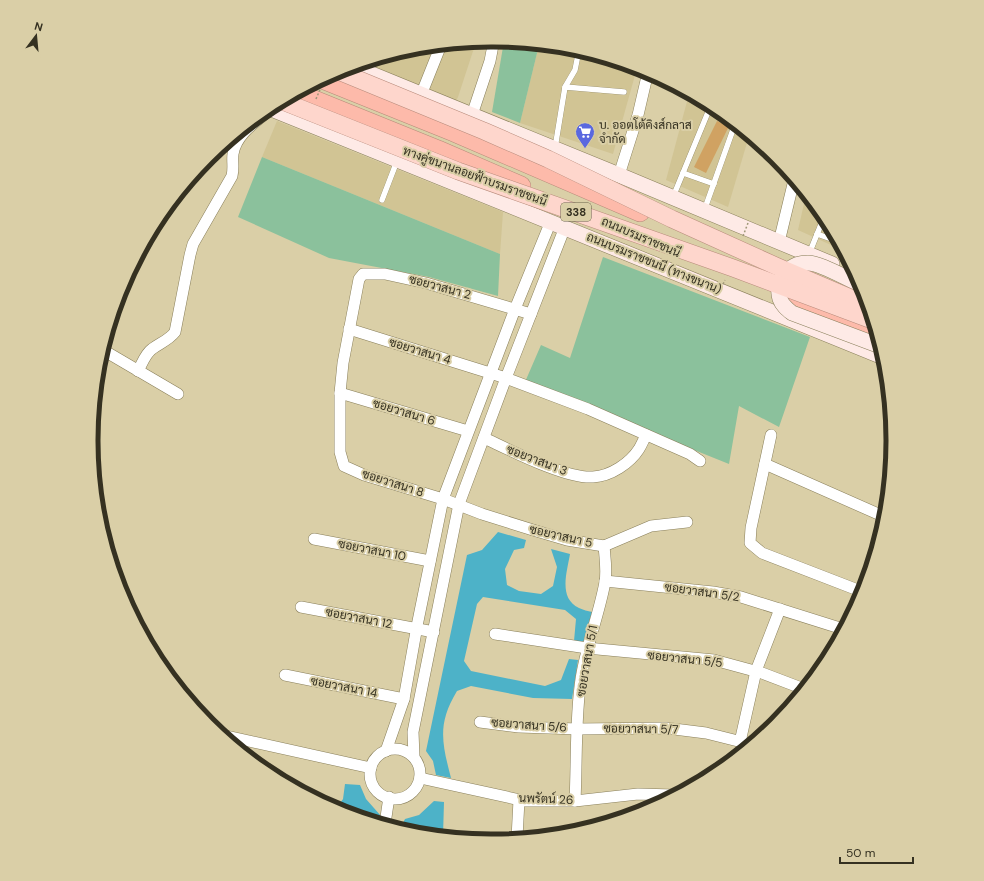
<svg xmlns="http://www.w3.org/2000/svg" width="984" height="881" viewBox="0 0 984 881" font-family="'DM Sans',Sarabun,sans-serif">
	<rect width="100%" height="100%" fill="#dacfa7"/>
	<g fill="#d1c494">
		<polygon points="476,42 458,97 454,105 358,65 414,48"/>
		<polygon points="539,45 570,48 637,68 613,154 520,123"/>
		<polygon points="689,94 715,108 749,136 728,207 666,180"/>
		<polygon points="277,121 503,212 500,254 262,157"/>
		<polygon points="806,195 825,218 842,250 798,230"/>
	</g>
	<g fill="#8bc19c">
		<polygon points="504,41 539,45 520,123 492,112"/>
		<polygon points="262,157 500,254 498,296 429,277 329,258 238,217"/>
		<polygon points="603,257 810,337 779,427 739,406 729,464 525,382 541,345 570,358"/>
	</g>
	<g fill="#4db2c8">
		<path d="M 498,532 L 526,540 L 524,548 L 514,550 L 505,569 L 507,585 L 519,591 L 541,594 L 553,586 L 557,567 L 551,549 L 570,554 C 567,572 558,598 579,608 C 583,610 588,611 592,612 L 583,643 L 574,641 L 576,619 L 565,610 L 483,597 L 477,604 L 464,661 L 471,671 L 545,686 L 561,680 L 569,659 L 578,660 L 572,699 L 533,698 L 471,686 L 457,691 C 437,724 442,743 451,778 L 436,775 L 433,761 L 426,751 L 467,555 L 482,550 Z"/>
		<polygon points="345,784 360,785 366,799 381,816 376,822 336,809 343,799"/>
		<polygon points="434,801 444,802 443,836 414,833 400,829 405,819 419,815"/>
	</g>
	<polygon fill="#d0a262" points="717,121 729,126 706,173 694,167"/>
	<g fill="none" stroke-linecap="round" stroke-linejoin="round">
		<defs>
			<g id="lane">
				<polyline points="565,87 624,92"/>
				<polyline points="555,148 565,87 575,70 579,50"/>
				<polyline points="683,173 714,184"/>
				<polyline points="673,197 711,105"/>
				<polyline points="382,200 397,161"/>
				<polyline points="704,211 735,124"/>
				<polyline points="817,234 837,241"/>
				<polyline points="809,254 824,217"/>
			</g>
			<g id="street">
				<polyline points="421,95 441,45"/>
				<polyline points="472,115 490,61 494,40"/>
				<polyline points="619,175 638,115 648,72"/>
				<polyline points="779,242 794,180"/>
				<polyline points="531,314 426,283 385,274 363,274 359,279 343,363 340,393 340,452 344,466 364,475 443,499 482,514 533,530 567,540 604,546 651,526 687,522"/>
				<polyline points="349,329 506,378 588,409 690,454 700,461"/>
				<polyline points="103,350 178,394"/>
				<path d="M 138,371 C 142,364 145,354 152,349 C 160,343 169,340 175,332 L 190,255 L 193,244 L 232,176 C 234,168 232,161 233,154 C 236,134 257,121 271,109"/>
				<polyline points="340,393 468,431"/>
				<polyline points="771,435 751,528 750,543 762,553 863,592"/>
				<path d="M 484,438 C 510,450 566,479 593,477 C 611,476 630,463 639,449 C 642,444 644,439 646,435"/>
				<polyline points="765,464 885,517"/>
				<polyline points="314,539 430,561"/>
				<polyline points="605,581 713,592 741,597 843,629"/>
				<polyline points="301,607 434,632"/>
				<polyline points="495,634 587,648 714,660 762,673 804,689"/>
				<polyline points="285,675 404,699"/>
				<polyline points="480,722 519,727 578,729 666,728 706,733 750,744"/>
				<polyline points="222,735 371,768"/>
				<polyline points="740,742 756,671 780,609"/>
				<circle cx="395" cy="774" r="25"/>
				<polyline points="386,751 404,699 417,626 443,499 515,309 551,221"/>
				<polyline points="414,757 413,732 459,504 506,378 565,227"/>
				<polyline points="420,778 525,801 575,801 638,794 674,795"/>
				<path d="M 575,801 C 577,761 575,719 581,679 C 586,646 599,615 605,582 C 607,570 605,558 604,546"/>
				<polyline points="385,824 389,797"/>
				<polyline points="517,838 519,800"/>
			</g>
			<g id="secondary">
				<polyline points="352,66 619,175 832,264"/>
				<polyline points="269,108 883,357"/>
			</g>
			<g id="highway">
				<polyline points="322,79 454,132 640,212"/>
				<polyline points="297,93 438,150 521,186"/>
				<polyline points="790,298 876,332"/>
			</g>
		</defs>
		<use href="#lane" stroke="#897f5a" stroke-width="6"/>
		<use href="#street" stroke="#897f5a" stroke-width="12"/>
		<use href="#secondary" stroke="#897f5a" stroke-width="16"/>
		<use href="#highway" stroke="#b78a7a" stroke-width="20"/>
		<use href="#lane" stroke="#fff" stroke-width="5.5"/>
		<use href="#street" stroke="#fff" stroke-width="11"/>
		<use href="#secondary" stroke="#feeae6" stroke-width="15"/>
		<use href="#highway" stroke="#fdbaaa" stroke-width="19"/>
		<defs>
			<path id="secondary-bridge" d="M 860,284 C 847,279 819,262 807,263 C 788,263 775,282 780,299 C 782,305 787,309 792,313 L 880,346"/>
			<g id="primary-bridge">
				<polyline points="338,71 484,131 548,159 672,219 778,267 867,305"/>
				<polyline points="282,101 458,171 733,268 872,320"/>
			</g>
		</defs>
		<use href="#secondary-bridge" stroke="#897f5a" stroke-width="16" stroke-linecap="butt"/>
		<use href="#primary-bridge" stroke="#b78a7a" stroke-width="18" stroke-linecap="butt"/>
		<g stroke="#9f9777" stroke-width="1.5" stroke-dasharray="2 2" stroke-linecap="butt">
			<polyline points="316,99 325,78"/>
			<polyline points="743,236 748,223"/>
			<polyline points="718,295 725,280"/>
		</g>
		<use href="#secondary-bridge" stroke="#feeae6" stroke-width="15"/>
		<use href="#primary-bridge" stroke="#fed6cc" stroke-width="17"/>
	</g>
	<defs>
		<symbol id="supermarket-pin" viewBox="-11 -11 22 30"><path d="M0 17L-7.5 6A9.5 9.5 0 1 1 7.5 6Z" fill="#5a68df" stroke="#dacfa7"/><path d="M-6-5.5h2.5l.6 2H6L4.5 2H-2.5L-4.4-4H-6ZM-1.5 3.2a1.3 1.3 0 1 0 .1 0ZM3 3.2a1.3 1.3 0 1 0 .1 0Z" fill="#fff"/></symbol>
	</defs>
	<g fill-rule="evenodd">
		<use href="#supermarket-pin" x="574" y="121" width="22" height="30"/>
	</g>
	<g text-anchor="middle" stroke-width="4" stroke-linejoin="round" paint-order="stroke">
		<rect fill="#dacfa7" stroke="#666049" stroke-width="1" x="561" y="203" width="30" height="18" rx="3"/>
		<g font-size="11" font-weight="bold" fill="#353121">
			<text x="576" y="216">338</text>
		</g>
		<g font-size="12" fill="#353121" stroke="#dacfa7" text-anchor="start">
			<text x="599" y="129">บ. ออตโต้คิงส์กลาส<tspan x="599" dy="14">จำกัด</tspan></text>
		</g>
		<g font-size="12" fill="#353121" stroke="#dacfa7">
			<text transform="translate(475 176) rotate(20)" y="4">ทางคู่ขนานลอยฟ้าบรมราชชนนี</text>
			<text transform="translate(641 237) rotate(23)" y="4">ถนนบรมราชชนนี</text>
			<text transform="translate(654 263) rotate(22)" y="4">ถนนบรมราชชนนี (ทางขนาน)</text>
			<text transform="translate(440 287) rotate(15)" y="4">ซอยวาสนา 2</text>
			<text transform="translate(420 351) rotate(17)" y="4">ซอยวาสนา 4</text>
			<text transform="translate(404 412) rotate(17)" y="4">ซอยวาสนา 6</text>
			<text transform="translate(537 460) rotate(21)" y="4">ซอยวาสนา 3</text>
			<text transform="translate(393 483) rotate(18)" y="4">ซอยวาสนา 8</text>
			<text transform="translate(561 536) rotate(13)" y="4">ซอยวาสนา 5</text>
			<text transform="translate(372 550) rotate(11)" y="4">ซอยวาสนา 10</text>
			<text transform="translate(702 592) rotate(8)" y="4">ซอยวาสนา 5/2</text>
			<text transform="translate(359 618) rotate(11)" y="4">ซอยวาสนา 12</text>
			<text transform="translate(685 659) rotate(6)" y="4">ซอยวาสนา 5/5</text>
			<text transform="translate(587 661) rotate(-80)" y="4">ซอยวาสนา 5/1</text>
			<text transform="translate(344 687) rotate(11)" y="4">ซอยวาสนา 14</text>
			<text transform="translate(529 725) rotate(4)" y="4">ซอยวาสนา 5/6</text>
			<text transform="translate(641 729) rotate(1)" y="4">ซอยวาสนา 5/7</text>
			<text transform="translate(546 799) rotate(2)" y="4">นพรัตน์ 26</text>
		</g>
	</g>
	<path d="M0 0H984V881H0ZM491 47H493A393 393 0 0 1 886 440V441A393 393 0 0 1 493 834H491A393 393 0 0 1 98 441V440A393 393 0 0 1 491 47Z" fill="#dacfa7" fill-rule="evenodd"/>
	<path fill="none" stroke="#353121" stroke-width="5" d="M491 47H493A393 393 0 0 1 886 440V441A393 393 0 0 1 493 834H491A393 393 0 0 1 98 441V440A393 393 0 0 1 491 47Z"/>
	<g transform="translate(36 36) rotate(16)" stroke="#dacfa7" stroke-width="3" paint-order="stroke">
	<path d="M0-3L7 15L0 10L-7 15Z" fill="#353121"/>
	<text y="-6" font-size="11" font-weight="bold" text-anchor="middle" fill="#353121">N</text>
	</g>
	<path d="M840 857v6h73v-6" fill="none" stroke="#353121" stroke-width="2"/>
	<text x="846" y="857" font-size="12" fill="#353121" stroke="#dacfa7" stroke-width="3" paint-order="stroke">50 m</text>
</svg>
